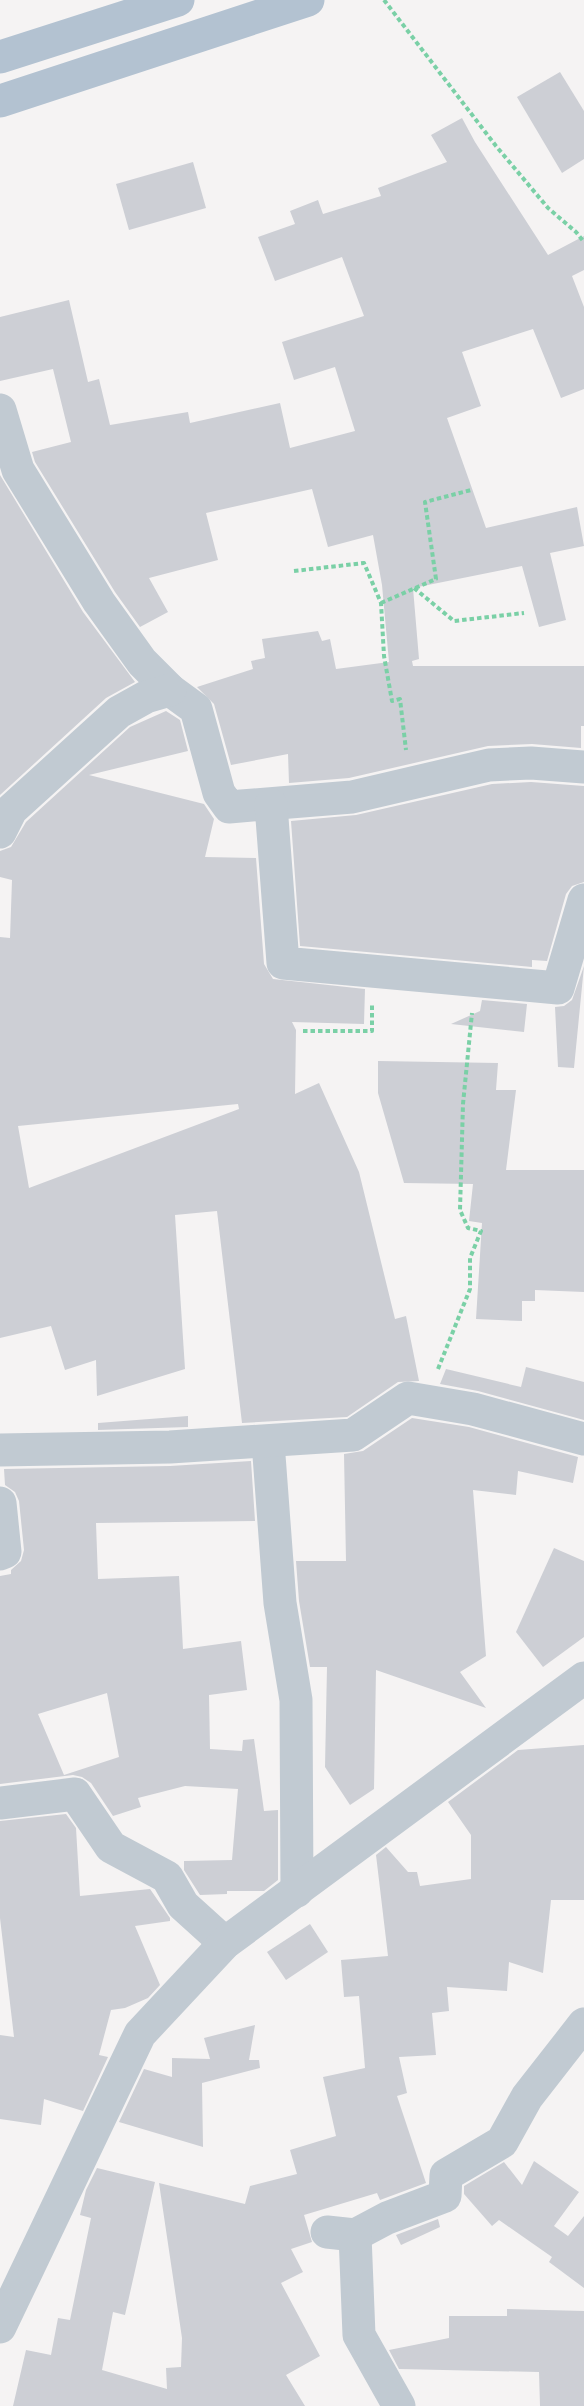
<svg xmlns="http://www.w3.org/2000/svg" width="584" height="2406" viewBox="0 0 584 2406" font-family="Helvetica,sans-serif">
	<rect width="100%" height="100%" fill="#f5f3f3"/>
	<g fill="#cdcfd5" fill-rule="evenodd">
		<polygon points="560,72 584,111 584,159 562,173 517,97"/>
		<polygon points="462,118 475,142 548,255 584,236 584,270 572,276 584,307 584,389 561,398 533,329 462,352 481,406 447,418 486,528 577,507 584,546 550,553 566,620 539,627 522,566 413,588 419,659 412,661 413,666 584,666 584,726 581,726 581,748 532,744 488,746 349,778 289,783 288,754 231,765 214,704 197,687 253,669 251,661 265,658 262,639 318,631 322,641 330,639 336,669 389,662 382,585 373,535 328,547 312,489 206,513 218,560 149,578 168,612 140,627 115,592 35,462 32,452 71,442 53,369 0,381 0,317 69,300 88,382 99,379 110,425 188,412 190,423 280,403 290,448 355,431 335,367 294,380 282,342 364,316 342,257 275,281 258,237 295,224 290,211 318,200 323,214 381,196 378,188 447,162 431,135"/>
		<polygon points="193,162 206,208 129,230 116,184"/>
		<polygon points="0,475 83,612 135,682 106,698 0,795"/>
		<path d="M 166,711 L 180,720 L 188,751 L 89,775 L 204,804 L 214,819 L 205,857 L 256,858 L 264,964 L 273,979 L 365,989 L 364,1024 L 292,1022 L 296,1030 L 295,1094 L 319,1083 L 359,1172 L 395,1319 L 406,1316 L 419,1381 L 398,1382 L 347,1417 L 242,1423 L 217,1211 L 175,1215 L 185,1369 L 97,1396 L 96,1360 L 65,1370 L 51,1326 L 0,1338 L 0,937 L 10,938 L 12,880 L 0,877 L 0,851 L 11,847 L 26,822 L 130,727 ZM 238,1104 L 239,1109 L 29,1188 L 18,1126 Z"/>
		<polygon points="531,782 584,786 584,882 572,886 566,894 547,961 532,960 532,967 300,946 291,821 356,815 492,784"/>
		<polygon points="584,966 574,1068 558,1067 555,1007 564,1006 572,1000"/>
		<polygon points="482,1000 527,1004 524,1032 451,1024 480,1011"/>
		<polygon points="378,1061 498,1063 496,1090 516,1090 506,1170 584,1170 584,1292 535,1290 535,1301 522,1301 522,1321 476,1319 482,1223 469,1221 473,1184 404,1183 378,1093"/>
		<polygon points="526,1367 584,1382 584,1420 478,1391 440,1384 446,1369 521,1387"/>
		<polygon points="188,1416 188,1427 98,1430 98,1423"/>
		<polygon points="412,1418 469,1427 578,1457 573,1483 518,1471 516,1495 473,1490 486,1656 460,1672 486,1708 376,1670 374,1789 350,1805 325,1767 327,1667 310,1667 299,1601 296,1561 346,1561 344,1454 363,1451"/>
		<path d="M 251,1461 L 255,1521 L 96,1523 L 98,1579 L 179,1576 L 183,1649 L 241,1641 L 247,1690 L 209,1695 L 210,1749 L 242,1751 L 243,1740 L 254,1739 L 264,1811 L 278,1810 L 278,1880 L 264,1891 L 227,1891 L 227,1894 L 200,1895 L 184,1870 L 184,1861 L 232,1860 L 238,1789 L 185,1786 L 138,1798 L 141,1807 L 113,1816 L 91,1783 L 82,1777 L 73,1775 L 0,1784 L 0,1576 L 11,1574 L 11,1570 L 21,1561 L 24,1550 L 19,1501 L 15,1492 L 5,1485 L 4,1469 L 170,1466 ZM 107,1693 L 119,1757 L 64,1775 L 38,1714 Z"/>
		<polygon points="554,1548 584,1561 584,1637 543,1667 516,1632"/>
		<polygon points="584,1745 584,1900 551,1900 543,1973 509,1962 507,1991 447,1987 449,2011 432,2013 436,2055 399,2057 407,2093 397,2096 426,2183 380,2200 377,2193 304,2215 312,2242 291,2249 303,2272 281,2283 320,2356 286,2375 305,2406 13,2406 26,2350 51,2355 58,2318 70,2320 91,2218 80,2215 86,2190 97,2168 155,2182 125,2315 113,2312 102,2370 167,2389 166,2368 181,2367 182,2338 159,2183 245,2204 250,2186 297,2174 290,2150 336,2136 323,2077 365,2068 359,1996 344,1997 341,1960 388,1956 376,1855 386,1847 408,1872 417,1872 420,1886 471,1879 471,1835 448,1802 518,1750"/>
		<polygon points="66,1814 76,1828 80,1896 150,1889 170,1918 170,1921 135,1926 160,1985 148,1998 125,2008 111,2010 99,2055 108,2057 83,2111 44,2099 41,2125 0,2119 0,2035 14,2037 0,1918 0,1821"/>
		<polygon points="310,1924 328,1952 286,1980 267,1952"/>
		<polygon points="255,2025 249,2060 259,2060 260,2068 202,2083 203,2147 119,2122 144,2069 172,2077 172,2058 210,2059 204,2038"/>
		<polygon points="534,2161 579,2192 554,2226 568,2236 584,2216 584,2288 549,2262 552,2257 499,2220 492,2226 464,2194 464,2186 504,2162 522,2185"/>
		<polygon points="438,2219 440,2227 401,2245 396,2235"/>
		<polygon points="507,2309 584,2311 584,2406 540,2406 539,2372 399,2369 389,2350 449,2338 449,2316 507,2316"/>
	</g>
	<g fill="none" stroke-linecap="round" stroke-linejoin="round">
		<g stroke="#7ad0a6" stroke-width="4" stroke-dasharray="4.5 3" stroke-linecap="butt">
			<polyline points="384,0 496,146 548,208 576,232 584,242"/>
			<polyline points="294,571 364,563 381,603 384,656 392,701 400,699 406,750"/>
			<polyline points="414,588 454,621 524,613"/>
			<polyline points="381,603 436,579 425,502 471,490"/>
			<polyline points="303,1031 372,1031 372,1005"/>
			<polyline points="438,1369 470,1289 470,1258 481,1231 468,1228 460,1210 463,1104 472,1013"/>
		</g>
		<g stroke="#c1cad2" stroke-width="33">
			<polyline points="0,410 18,470 99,602 142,662 170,690 196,709 219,793 229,807 352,797 489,765 531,763 584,767"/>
			<polyline points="271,805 283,963 558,988 584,900"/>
			<polyline points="0,832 11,810 119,712 146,697 170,690"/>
			<polyline points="268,1442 280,1603 296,1700 297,1891"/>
			<polyline points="0,1450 170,1447 353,1435 408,1398 473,1409 584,1439"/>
			<polyline points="0,1503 5,1552 0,1554"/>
			<polyline points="0,1803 75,1794 111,1847 167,1877 183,1905 225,1943"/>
			<polyline points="327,2232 355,2235 387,2218 445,2196 446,2175 502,2142 527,2097 584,2024"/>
			<polyline points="355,2235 359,2335 399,2406"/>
			<polyline points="0,2327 140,2034 225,1943 584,1678"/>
		</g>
		<g stroke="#b3c2d1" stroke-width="33">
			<polyline points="0,57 178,0"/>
			<polyline points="0,101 308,0"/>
		</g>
	</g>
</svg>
